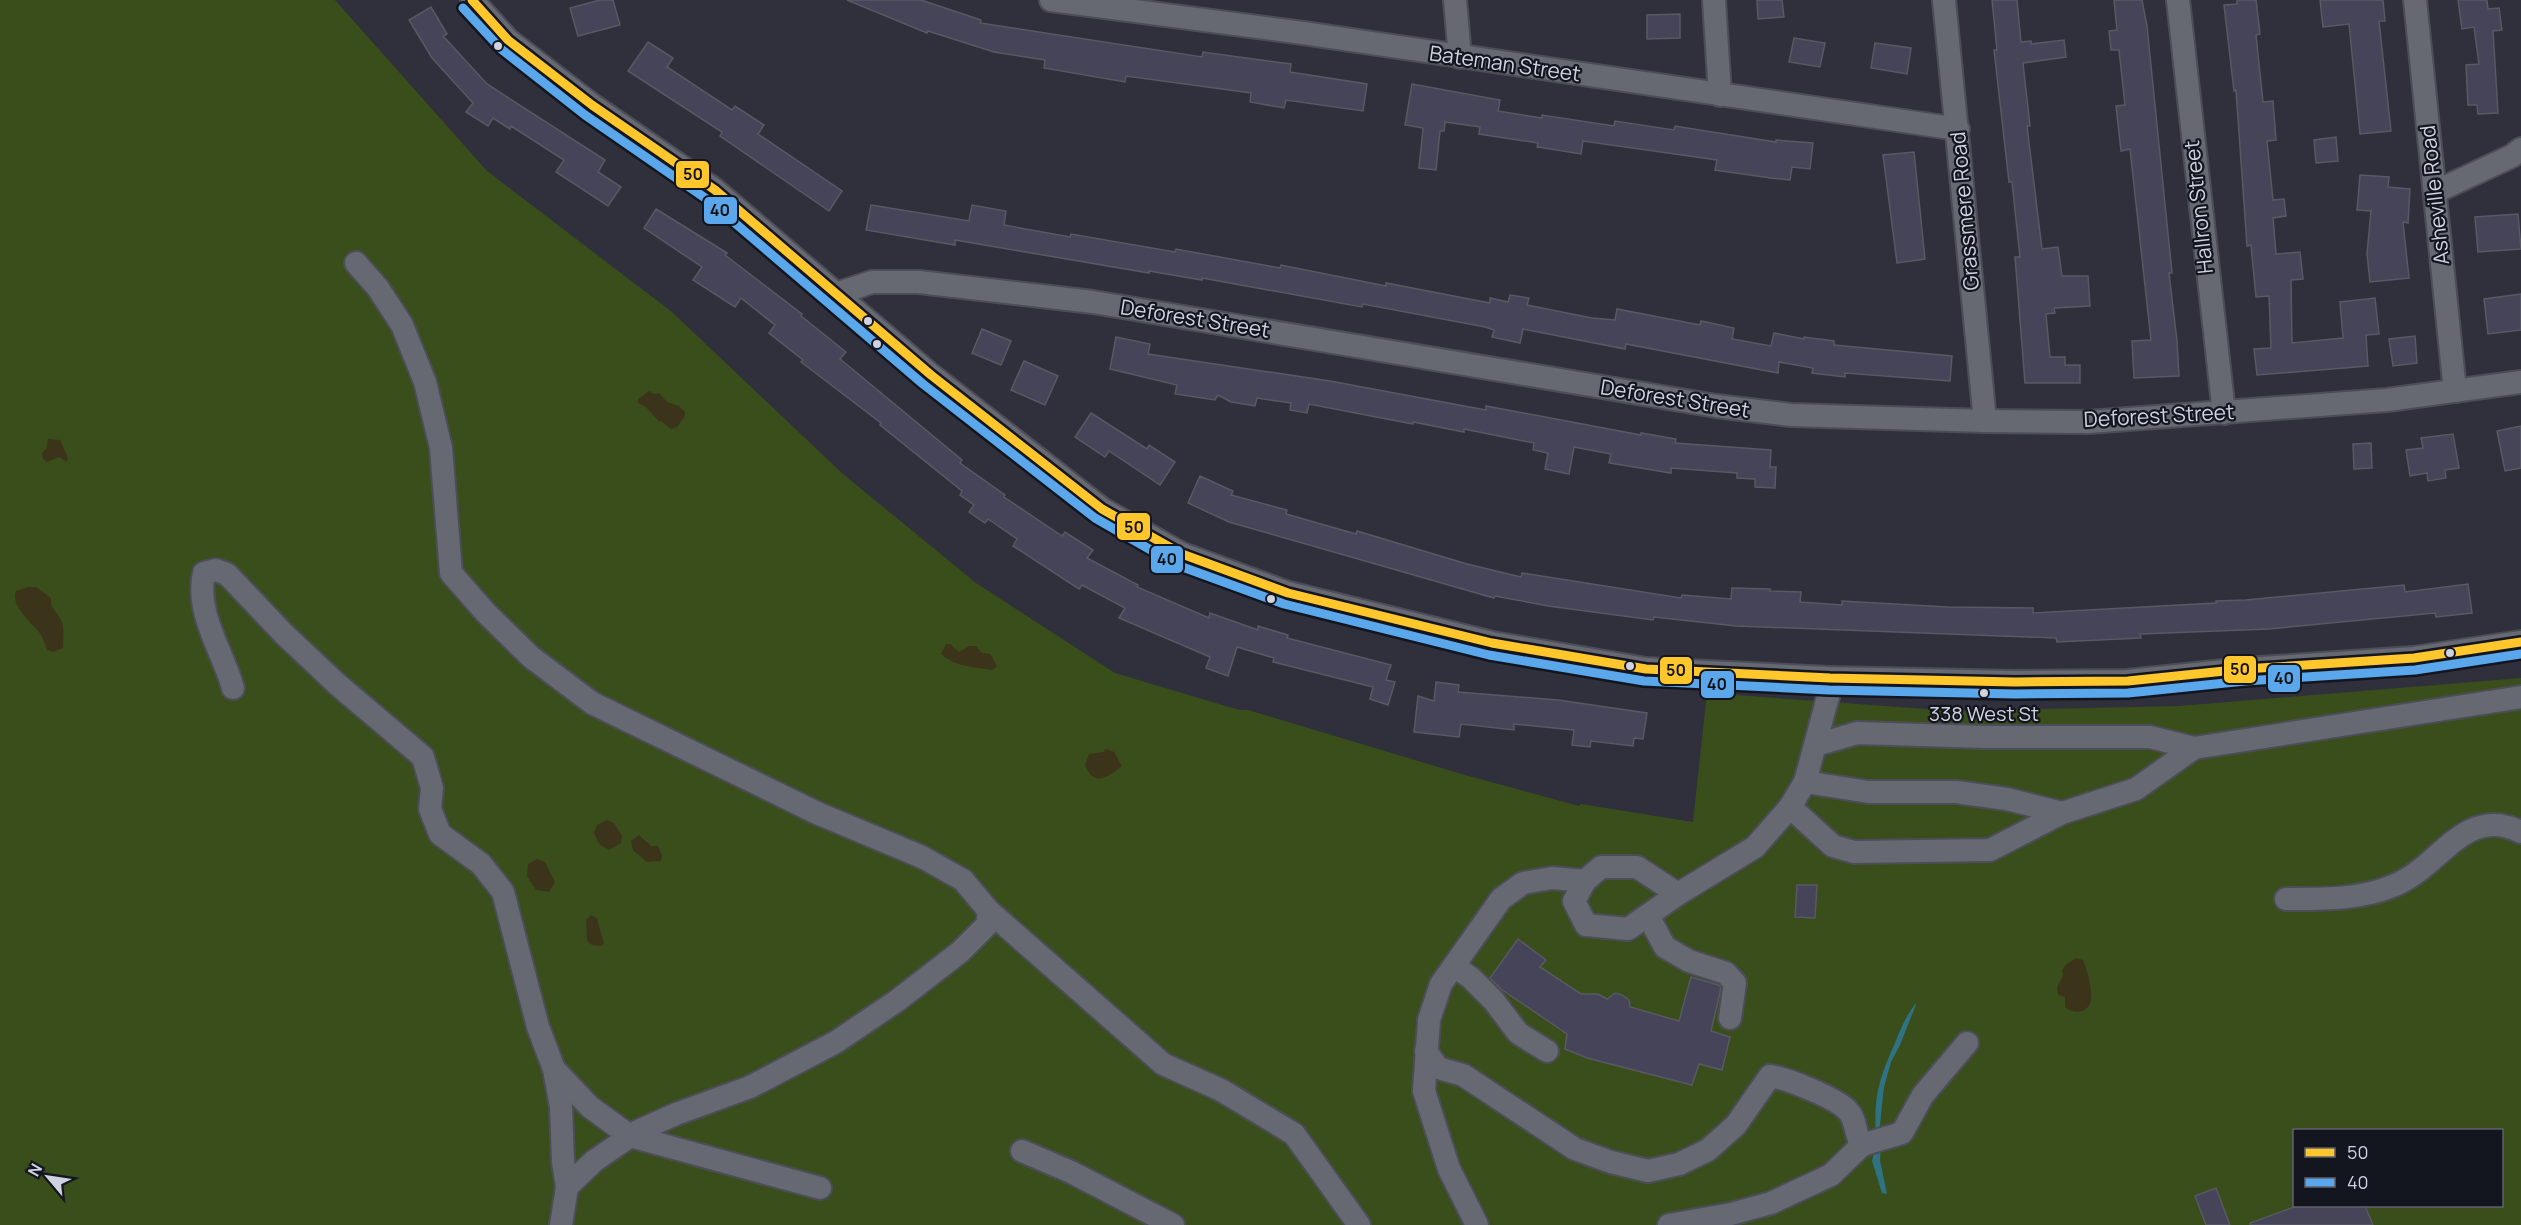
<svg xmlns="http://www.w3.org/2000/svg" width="2521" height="1225" viewBox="0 0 2521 1225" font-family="Manrope,sans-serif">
	<rect width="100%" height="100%" fill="#2f303b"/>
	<path fill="#394e1a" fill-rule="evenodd" d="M 0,0 L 335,0 L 487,171 L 672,312 L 843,474 L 976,583 L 1115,673 L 1239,710 L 1248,710 L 1465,775 L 1579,806 L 1581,804 L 1693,822 L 1707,693 L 1954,711 L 2179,706 L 2521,678 L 2521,1225 L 0,1225 ZM 2294,1130 L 2502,1130 L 2502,1206 L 2294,1206 Z"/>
	<g fill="#3c341a">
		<polygon points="649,391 654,394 659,393 667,402 679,406 685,412 685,416 677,427 671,429 661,421 659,422 646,407 638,403 638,399"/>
		<polygon points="48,439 60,440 68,458 67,462 59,457 47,462 43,459 42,453 46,449"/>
		<path d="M 28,587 L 36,587 L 51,598 C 50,609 57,611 61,620 C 65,629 63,638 63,648 L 53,652 L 47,650 C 45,644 43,637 39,632 C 30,622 10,604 16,591 Z"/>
		<path d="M 946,644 L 950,644 L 959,652 L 969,646 L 976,646 L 982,653 L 990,654 L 997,666 L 992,670 C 975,667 955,667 941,654 Z"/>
		<path d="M 1106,749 L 1114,752 L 1122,766 C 1108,777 1094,788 1085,765 L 1089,754 L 1103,752 Z"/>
		<polygon points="607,820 614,823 622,836 621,843 609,850 599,844 594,833 597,825"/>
		<polygon points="639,835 651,846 658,846 662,856 661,861 647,862 633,850 631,841"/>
		<polygon points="537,859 545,862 555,882 549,892 536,890 527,876 528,864"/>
		<path d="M 591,915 L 597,918 C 599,927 601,934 604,943 L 601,946 L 592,945 L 587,941 L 586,920 Z"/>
		<path d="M 2076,958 L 2083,960 C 2087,970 2092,987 2091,999 C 2090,1013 2074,1015 2065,1007 L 2065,997 L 2059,995 C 2054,986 2060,984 2063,975 L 2062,970 L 2066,965 Z"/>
	</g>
	<g fill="#2e7283">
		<path d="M 1917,1002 L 1900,1045 L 1891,1062 L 1884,1087 L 1879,1134 L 1876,1134 C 1873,1097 1880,1076 1895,1043 C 1901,1028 1906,1015 1917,1002 Z"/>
		<polygon points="1881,1146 1880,1160 1887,1194 1882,1193 1872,1161 1875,1149"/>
	</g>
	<g fill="#464458" stroke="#585963" stroke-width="1.5">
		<polygon points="600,0 613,0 620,25 578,36 570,8"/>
		<polygon points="847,0 921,0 981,20 980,23 1202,57 1203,52 1291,64 1290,72 1367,84 1363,111 1286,100 1284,108 1250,102 1251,93 1126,76 1125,82 1044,68 1045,60 994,52 928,31 927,33"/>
		<polygon points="1757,0 1782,0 1784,17 1758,19"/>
		<polygon points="1992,0 2017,0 2021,42 2031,41 2031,44 2064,40 2066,57 2023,63 2030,126 2027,126 2042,249 2058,247 2062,276 2088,276 2090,306 2054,308 2055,313 2046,314 2050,357 2065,357 2065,365 2080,365 2080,383 2025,383 2015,257 2020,257 2012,182 2009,182 1994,50 1997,50"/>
		<polygon points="2114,0 2142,0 2147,26 2172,273 2169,273 2177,341 2179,376 2134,378 2132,341 2151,340 2130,149 2121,151 2116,106 2125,105 2119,50 2111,50 2109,31 2117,30"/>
		<polygon points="2237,0 2256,0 2260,34 2256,35 2263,102 2273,101 2276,140 2267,141 2273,200 2284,199 2286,216 2273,218 2276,254 2300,252 2303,279 2291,280 2292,343 2343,338 2340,302 2375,298 2379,334 2366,335 2368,366 2257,375 2254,349 2271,348 2269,296 2256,297 2251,245 2247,246 2236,90 2234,91 2224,5 2237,4"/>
		<polygon points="2320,0 2383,0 2385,21 2379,21 2391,131 2360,134 2349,24 2323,27"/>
		<polygon points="2458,0 2487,0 2488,9 2499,8 2502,30 2493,31 2498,113 2478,114 2477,105 2468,105 2466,65 2479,64 2474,27 2462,29"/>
		<polygon points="431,7 447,34 443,36 487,84 605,160 598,172 621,187 608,206 556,172 564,160 511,126 510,129 493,118 488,126 466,112 473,103 432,58 409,20"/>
		<polygon points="1680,14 1680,38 1647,39 1647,15"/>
		<polygon points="1794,38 1825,43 1820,67 1789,62"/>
		<polygon points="648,42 673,58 667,67 732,110 735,106 764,125 758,134 842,191 829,211 720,136 722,132 628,71"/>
		<polygon points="1875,43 1911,48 1907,74 1871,68"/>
		<polygon points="1412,84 1500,100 1498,111 1542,118 1542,115 1614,126 1615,121 1674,130 1675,126 1776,142 1776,140 1813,143 1810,169 1792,167 1790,180 1771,178 1715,170 1717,160 1583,141 1581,154 1537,147 1538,143 1479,134 1480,127 1445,122 1444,131 1440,131 1436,170 1419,168 1423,128 1405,125"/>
		<polygon points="2336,137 2338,161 2316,163 2314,140"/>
		<polygon points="1914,152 1925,259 1897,263 1883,155"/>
		<polygon points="2360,175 2389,177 2388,187 2410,189 2408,223 2403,222 2409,278 2370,282 2367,254 2371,211 2357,210"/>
		<polygon points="871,205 969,221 972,205 1006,211 1004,225 1070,237 1071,234 1175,252 1176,249 1280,268 1281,265 1386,286 1386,283 1490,303 1490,298 1508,302 1510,295 1529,298 1527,305 1592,318 1615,320 1617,309 1700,325 1701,321 1734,328 1732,339 1771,346 1774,333 1804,339 1804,337 1834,341 1834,345 1952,356 1950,381 1845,373 1845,377 1812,373 1813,368 1779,362 1778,373 1626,344 1625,349 1523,329 1520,343 1492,337 1494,330 1485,327 1363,304 1362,307 1202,278 1202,280 1149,271 1149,273 955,240 955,245 866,230"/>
		<polygon points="656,209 727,253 725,255 802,314 801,316 846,352 840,359 962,460 960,463 1005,495 1004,497 1062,536 1065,532 1093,550 1087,558 1138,585 1137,587 1209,618 1210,613 1258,630 1258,626 1288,635 1287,638 1391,665 1386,680 1395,682 1388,705 1370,699 1373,687 1273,662 1274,658 1237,647 1228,676 1206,668 1210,657 1119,618 1125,608 1082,585 1079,589 1013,546 1017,539 988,519 985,523 969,512 974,505 960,495 962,491 880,425 881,423 801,362 803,360 769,333 775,325 741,298 735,307 693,280 702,267 644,228"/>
		<polygon points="2518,214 2521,249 2478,252 2475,217"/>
		<polygon points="2521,294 2521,330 2488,334 2484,299"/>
		<polygon points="982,329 1011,341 1001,365 972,353"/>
		<polygon points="2415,336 2417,363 2393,366 2389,339"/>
		<polygon points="1116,337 1150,344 1148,354 1330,381 1486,410 1486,406 1641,435 1641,433 1676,439 1675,443 1771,450 1770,467 1776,467 1775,488 1755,487 1755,479 1737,478 1737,473 1671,468 1671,473 1609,463 1611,454 1574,447 1569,474 1545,469 1548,453 1533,450 1534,443 1464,429 1464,432 1413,422 1413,424 1309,404 1307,413 1290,410 1291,403 1257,398 1255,406 1231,402 1218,395 1215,400 1175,394 1177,385 1110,369"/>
		<polygon points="1024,361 1058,376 1045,405 1011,390"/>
		<polygon points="1091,413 1147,449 1149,445 1175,462 1160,485 1109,451 1105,457 1075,437"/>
		<polygon points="2521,426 2521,468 2505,471 2497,431"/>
		<polygon points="2453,434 2459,468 2445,470 2446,478 2428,481 2427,473 2410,476 2406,450 2423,448 2421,438"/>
		<polygon points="2371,443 2372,468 2354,469 2353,444"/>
		<polygon points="1200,476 1233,491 1231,495 1287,510 1286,514 1356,534 1357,531 1467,564 1521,577 1522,573 1681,598 1682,595 1731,599 1732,588 1770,589 1770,591 1801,592 1800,602 1842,605 1842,601 1948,607 2033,608 2033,613 2216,603 2216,601 2246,600 2404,585 2405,592 2468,584 2472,613 2436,617 2435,613 2269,629 2140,634 2141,638 2057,642 2056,638 1736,626 1654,617 1653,620 1548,606 1495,596 1494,598 1229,522 1188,503"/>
		<polygon points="1436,682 1459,685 1458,692 1558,700 1647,713 1643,739 1634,738 1633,746 1591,741 1590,747 1572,745 1574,730 1514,724 1514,730 1461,724 1459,737 1414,732 1418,696 1434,701"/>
		<polygon points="1797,885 1817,885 1815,918 1795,917"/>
		<polygon points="1518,939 1546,960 1540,967 1581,994 1598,994 1607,999 1615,993 1622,995 1629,1000 1630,1007 1679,1021 1691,977 1718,985 1721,987 1719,997 1711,1031 1730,1037 1722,1070 1699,1064 1692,1085 1587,1058 1565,1049 1567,1034 1501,989 1490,978"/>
		<polygon points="2216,1188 2230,1225 2206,1225 2195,1196"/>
		<polygon points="2297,1206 2365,1206 2373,1225 2250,1225 2250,1223"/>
	</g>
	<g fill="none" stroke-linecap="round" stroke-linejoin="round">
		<defs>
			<g id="minor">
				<polyline points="472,0 508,40 592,105 715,190 931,375 1102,509 1182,554 1288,593 1492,643 1646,669 1830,678 2015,682 2128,681 2244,669 2414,658 2521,642"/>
				<polyline points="1051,0 1303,33 1958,129"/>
				<polyline points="1455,0 1460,57"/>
				<polyline points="1714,0 1720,95"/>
				<polyline points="1944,0 1985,421"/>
				<polyline points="2178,0 2224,413"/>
				<polyline points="2415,0 2455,391"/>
				<polyline points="2435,192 2512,156 2521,149"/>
				<polyline points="356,263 378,288 402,325 425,382 441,448 451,573 486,613 531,657 592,703 817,813 922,857 963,880 989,911 1163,1064 1221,1090 1294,1134 1359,1225"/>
				<polyline points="836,294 872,282 919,282 1093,302 1716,406 1791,415 1985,421 2088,422 2387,400 2521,382"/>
				<path d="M 233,688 C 223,652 195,613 204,573 L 216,570 L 227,574 L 284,634 L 337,684 L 423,757 L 432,788 L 430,809 L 440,834 L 481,864 L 503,892 L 538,1027 L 554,1069 L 561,1107 L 563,1161 L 567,1187"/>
				<polyline points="1816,745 1857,733 1986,737 2150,737 2194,748 2521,697"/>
				<polyline points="1805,782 1869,792 1956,792 2007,799 2062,813"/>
				<polyline points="1790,807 1833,846 1854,852 1990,850 2062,813 2136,789 2194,748"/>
				<polyline points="1678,894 1637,867 1601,867 1585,881 1574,901 1586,925 1628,929 1678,894 1755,847 1790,807 1805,782 1833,678"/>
				<path d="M 2286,899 C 2322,899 2361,900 2395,885 C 2441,866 2465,804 2521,832"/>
				<polyline points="1648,916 1665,947 1689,961 1726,973 1735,983 1730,1018"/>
				<polyline points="1454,966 1471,978 1494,1001 1518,1033 1547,1051"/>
				<path d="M 1426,1051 L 1438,1068 L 1463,1075 L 1575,1149 L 1611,1162 L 1648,1171 L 1679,1164 L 1708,1150 L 1736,1125 L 1770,1076 C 1787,1078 1838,1099 1848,1111 C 1857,1120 1854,1134 1862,1145"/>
				<polyline points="554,1069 590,1107 630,1136 820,1188"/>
				<polyline points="1022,1151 1071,1172 1173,1225"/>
				<polyline points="561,1225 567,1187 594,1161 638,1131 676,1114 750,1087 836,1042 898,1000 960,952 987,925 989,911"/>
				<polyline points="1477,1225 1449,1169 1424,1091 1429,1020 1441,984 1501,899 1523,883 1552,878 1585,881"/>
				<polyline points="1669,1225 1731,1214 1771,1203 1831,1175 1862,1145 1902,1133 1923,1095 1967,1043"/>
			</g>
		</defs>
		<use href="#minor" stroke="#4c4e57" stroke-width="26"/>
		<use href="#minor" stroke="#666872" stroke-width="22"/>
		<defs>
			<polyline id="bus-1" points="472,0 508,40 592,105 715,190 931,375 1102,509 1182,554 1288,593 1492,643 1646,669 1830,678 2015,682 2128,681 2244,669 2414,658 2521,642"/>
			<polyline id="bus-2" points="463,8 501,49 585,115 708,200 923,384 1095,518 1177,565 1284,604 1489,655 1644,681 1829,690 2015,694 2128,693 2245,681 2415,670 2521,654"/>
		</defs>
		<use href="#bus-1" stroke="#14161f" stroke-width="14"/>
		<use href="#bus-2" stroke="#14161f" stroke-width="14"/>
		<use href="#bus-1" stroke="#ffc72c" stroke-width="9"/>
		<use href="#bus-2" stroke="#5aa8eb" stroke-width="9"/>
	</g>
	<g fill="#cfd2e0" stroke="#14161f" stroke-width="2">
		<circle cx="498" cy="46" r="5"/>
		<circle cx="868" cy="321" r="5"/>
		<circle cx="877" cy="344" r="5"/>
		<circle cx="1271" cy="599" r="5"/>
		<circle cx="2450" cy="653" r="5"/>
		<circle cx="1630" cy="666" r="5"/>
		<circle cx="1984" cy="693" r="5"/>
	</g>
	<g text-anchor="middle" stroke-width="4.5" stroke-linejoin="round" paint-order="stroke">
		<g font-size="20" fill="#cfd2e0" stroke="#14161f">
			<text x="1984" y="721">338 West St</text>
		</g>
		<g font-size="21" fill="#cfd2e0" stroke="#14161f">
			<text transform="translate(1505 64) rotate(8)" y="7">Bateman Street</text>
			<text transform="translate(2435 195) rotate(-96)" y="7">Asheville Road</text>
			<text transform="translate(2199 207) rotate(-96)" y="7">Hallron Street</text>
			<text transform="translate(1965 211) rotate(-95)" y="7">Grassmere Road</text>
			<text transform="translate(1195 319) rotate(9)" y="7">Deforest Street</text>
			<text transform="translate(1675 399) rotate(9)" y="7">Deforest Street</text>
			<text transform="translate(2159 416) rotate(-3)" y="7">Deforest Street</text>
		</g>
	</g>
	<g stroke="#14161f" stroke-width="2">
		<rect x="675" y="160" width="35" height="29" rx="6" fill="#ffc72c"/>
		<rect x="703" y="196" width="35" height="29" rx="6" fill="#5aa8eb"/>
		<rect x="1116" y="512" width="35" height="29" rx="6" fill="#ffc72c"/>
		<rect x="1150" y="545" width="34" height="29" rx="6" fill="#5aa8eb"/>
		<rect x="2223" y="655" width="34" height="29" rx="6" fill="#ffc72c"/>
		<rect x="1659" y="656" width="34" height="29" rx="6" fill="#ffc72c"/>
		<rect x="2267" y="664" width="34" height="29" rx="6" fill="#5aa8eb"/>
		<rect x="1700" y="670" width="35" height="29" rx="6" fill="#5aa8eb"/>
	</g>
	<g font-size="16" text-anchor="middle" font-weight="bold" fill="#111">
		<text x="693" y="180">50</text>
		<text x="720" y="216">40</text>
		<text x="1134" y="533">50</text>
		<text x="1167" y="565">40</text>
		<text x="2240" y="675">50</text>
		<text x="1676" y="676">50</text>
		<text x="2284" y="684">40</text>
		<text x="1717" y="690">40</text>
	</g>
	<rect x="2293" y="1129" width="210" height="78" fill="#14161f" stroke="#5f616c" stroke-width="1.5"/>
	<rect x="2305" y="1148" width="30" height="9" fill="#ffc72c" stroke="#5f616c" stroke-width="1.5"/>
	<text x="2347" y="1159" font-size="18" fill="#cfd2e0">50</text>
	<rect x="2305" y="1178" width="30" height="9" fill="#5aa8eb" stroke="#5f616c" stroke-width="1.5"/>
	<text x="2347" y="1189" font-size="18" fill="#cfd2e0">40</text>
	<g transform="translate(48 1177) rotate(299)" stroke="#14161f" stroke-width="4.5" paint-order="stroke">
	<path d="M0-4.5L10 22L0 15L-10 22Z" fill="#cfd2e0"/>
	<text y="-9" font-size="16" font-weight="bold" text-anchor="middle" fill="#cfd2e0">N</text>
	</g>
</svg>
